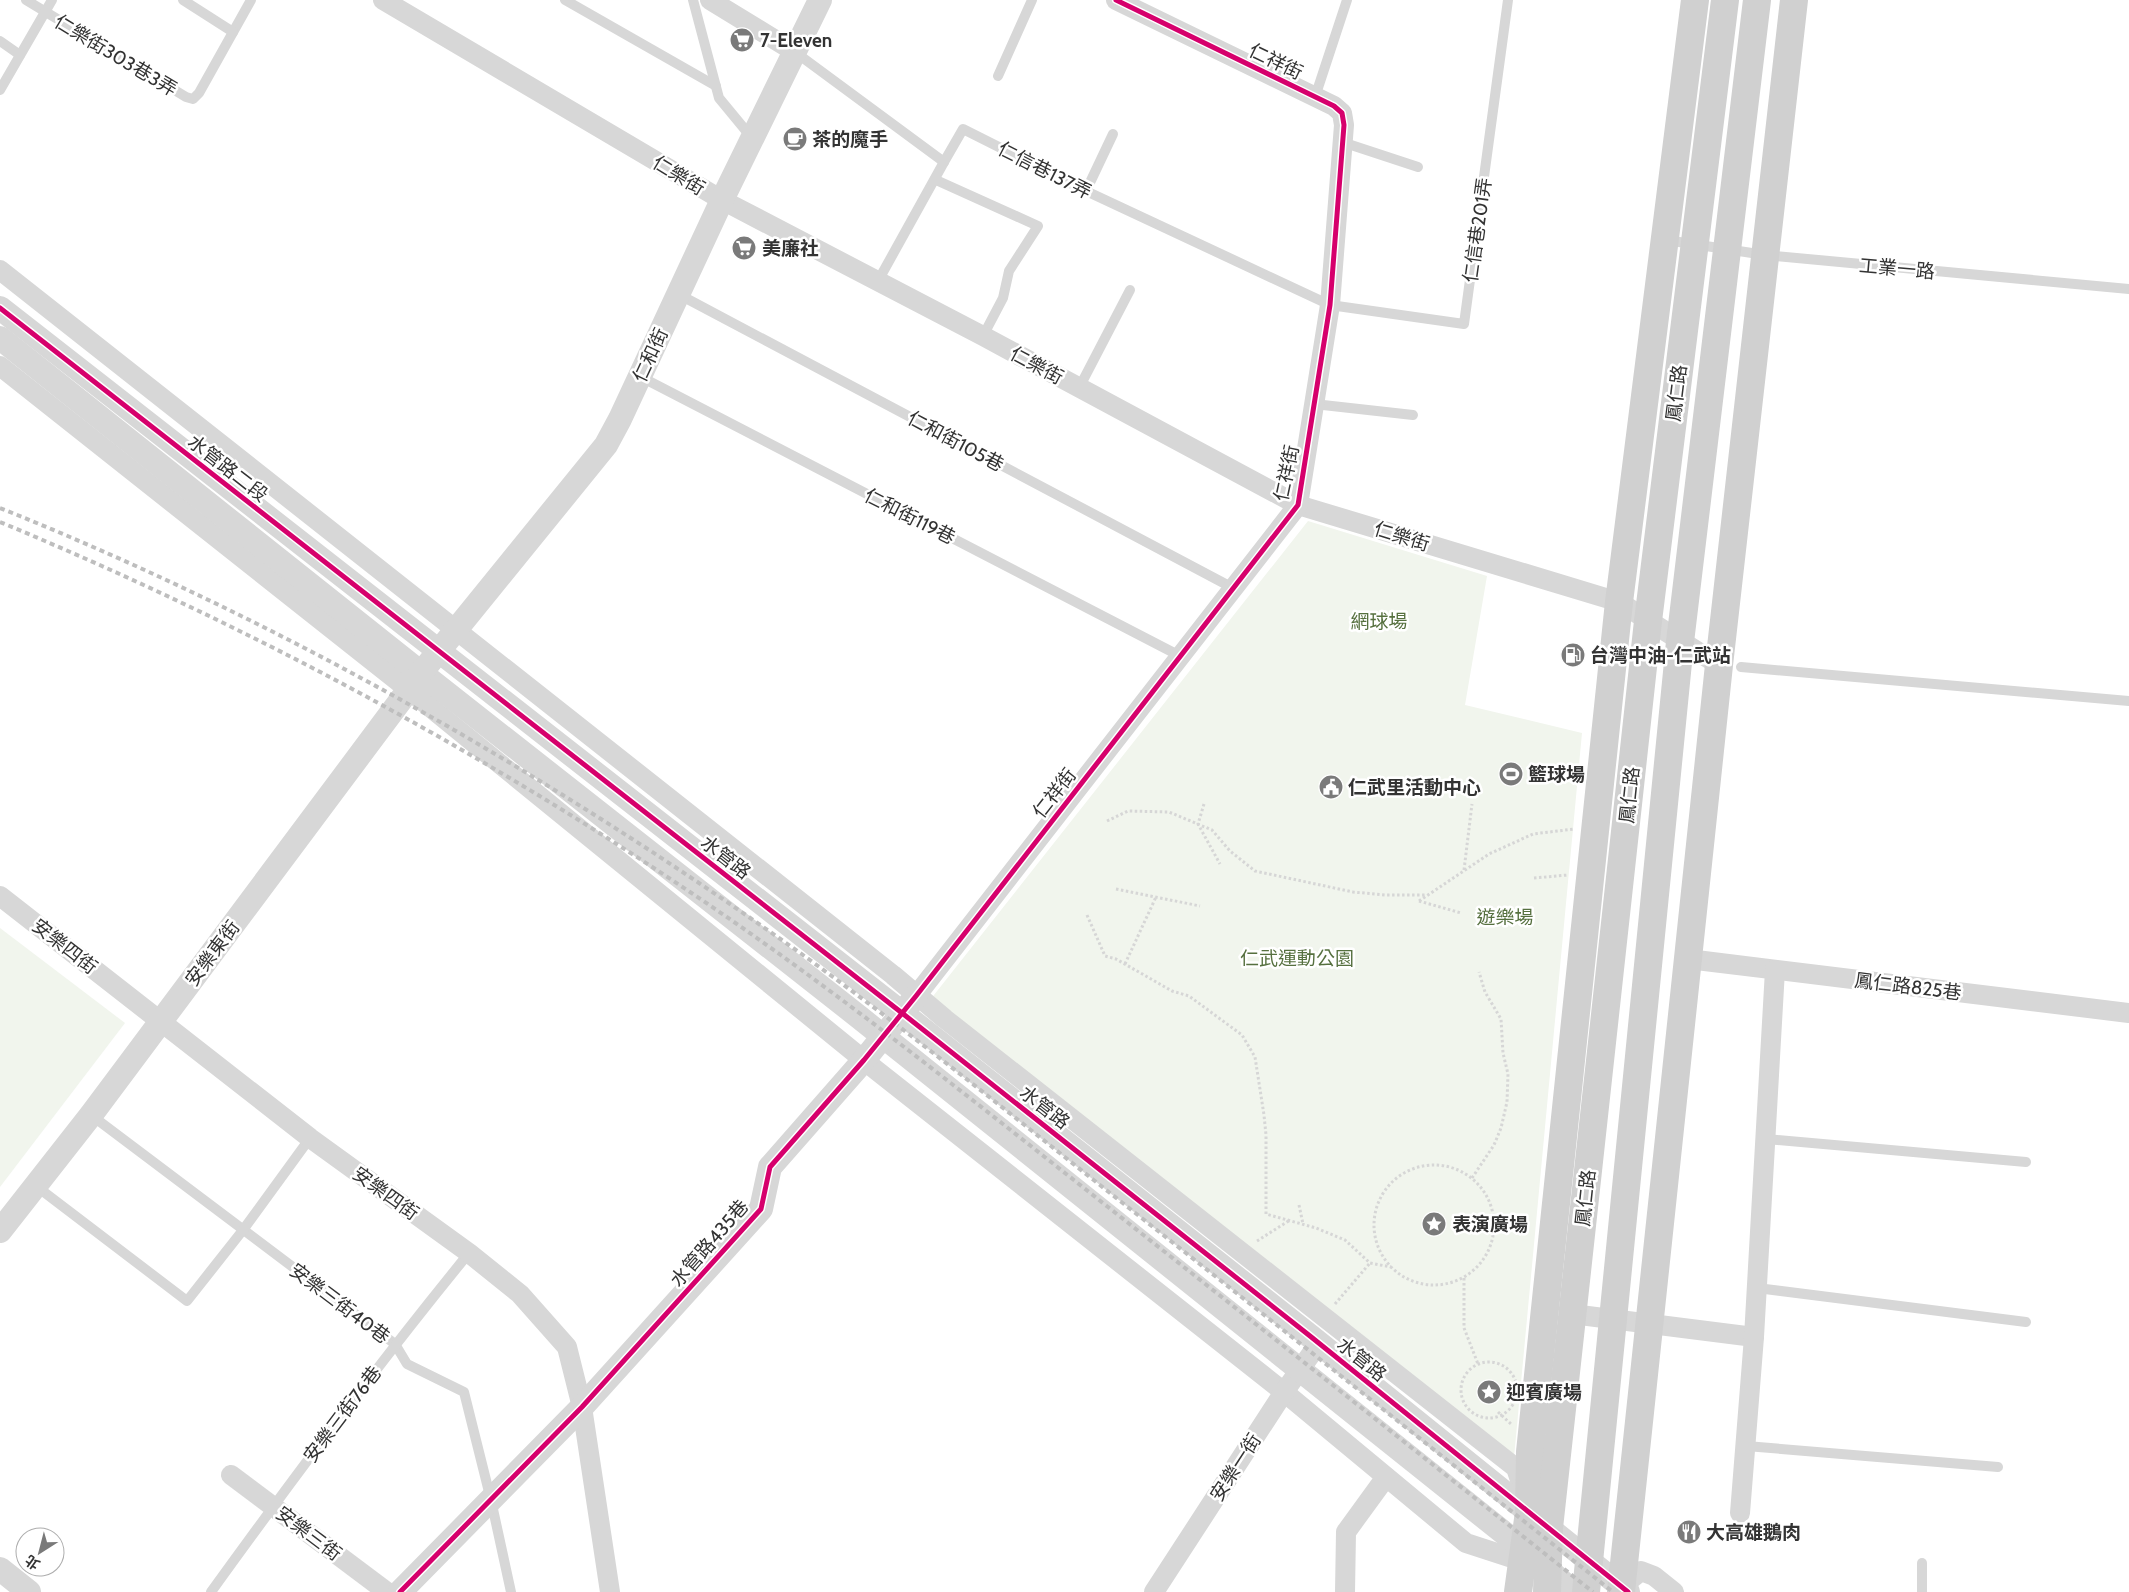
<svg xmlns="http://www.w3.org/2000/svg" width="2129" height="1592" viewBox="0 0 2129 1592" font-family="Cabin,'Noto Sans TC',sans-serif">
	<rect width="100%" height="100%" fill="#fff"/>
	<g fill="#f1f5ed">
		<polygon points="1308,521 1487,576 1465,705 1582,733 1513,1468 930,1000"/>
		<polygon points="0,928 125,1023 0,1187"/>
	</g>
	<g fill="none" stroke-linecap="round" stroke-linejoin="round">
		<g stroke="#d6d6d6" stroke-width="3" stroke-dasharray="2.5 2.5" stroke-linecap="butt">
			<polyline points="1204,804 1198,824 1220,864"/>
			<polyline points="1107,821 1128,811 1169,812 1212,830 1230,851 1255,871 1353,892 1385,895 1427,895"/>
			<polyline points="1464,870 1472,804"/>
			<polyline points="1534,878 1568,875"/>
			<polyline points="1116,889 1200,906"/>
			<polyline points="1419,901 1489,854 1533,834 1574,829"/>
			<polyline points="1419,901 1461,913"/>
			<polyline points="1087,915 1105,956 1116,959 1172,991 1189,996 1242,1035 1255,1057 1264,1115 1266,1135 1266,1214 1316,1228 1345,1240 1370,1263 1391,1267"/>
			<polyline points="1125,964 1156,897"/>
			<circle cx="1434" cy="1225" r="60"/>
			<polyline points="1472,1178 1494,1145 1501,1128 1507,1102 1508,1074 1503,1053 1501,1019 1485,992 1479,972"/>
			<polyline points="1299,1205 1303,1224"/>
			<polyline points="1257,1241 1290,1220"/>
			<polyline points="1464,1278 1464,1328 1478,1364"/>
			<polyline points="1335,1304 1370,1263"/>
			<circle cx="1489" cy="1390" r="28"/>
			<polyline points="1498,1412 1511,1424"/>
		</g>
		<g stroke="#d7d7d7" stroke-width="10">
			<polyline points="26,0 186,97 193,99 199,93 251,0"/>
			<polyline points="183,0 233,32"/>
			<polyline points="565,0 716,86"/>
			<polyline points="693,0 719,98 752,138"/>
			<polyline points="0,41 20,55"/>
			<polyline points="795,52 944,162 963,129 1086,191 1330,305 1464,324 1508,0"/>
			<polyline points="998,76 1032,0"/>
			<polyline points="0,90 52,0"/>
			<polyline points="1315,97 1347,0"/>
			<polyline points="1342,142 1418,167"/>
			<polyline points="936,180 1038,226 1009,271 1003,298 983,336"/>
			<polyline points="1086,191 1113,134"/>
			<polyline points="1666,240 1765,255 2129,289"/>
			<polyline points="878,281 944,162"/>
			<polyline points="678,294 1233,588"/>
			<polyline points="641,377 1180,656"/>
			<polyline points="1079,388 1130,290"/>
			<polyline points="1314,404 1413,415"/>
			<polyline points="1741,667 2129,701"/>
			<polyline points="91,1115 395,1344 407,1364 464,1392 491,1500 511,1592"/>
			<polyline points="1766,1139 2026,1162"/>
			<polyline points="36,1186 187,1301 243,1230 310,1138"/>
			<polyline points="1757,1288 2026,1322"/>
			<polyline points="1746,1446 1998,1467"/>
			<polyline points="1922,1563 1922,1592"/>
			<path d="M 211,1592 C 294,1477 379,1363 469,1253"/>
		</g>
		<g stroke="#d7d7d7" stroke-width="20">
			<polyline points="383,0 722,200 983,336 1298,505 1619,602 1719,665"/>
			<polyline points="710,0 795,52"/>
			<polyline points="0,270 893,975 945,1019 1516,1468 1524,1492"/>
			<polyline points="0,366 409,690 876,1070 1284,1392 1466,1543 1509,1557 1524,1549"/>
			<polyline points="0,896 310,1138 469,1253 520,1294 567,1347 582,1407 610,1592"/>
			<polyline points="1688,959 2129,1013"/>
			<polyline points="916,996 1298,505 1330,305 1344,125 1342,113 1334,106 1116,0"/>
			<polyline points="1572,1314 1754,1337"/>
			<polyline points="231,1475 387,1592"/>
			<polyline points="1740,1513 1754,1337 1775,970"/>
			<polyline points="1621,1587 1641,1571 1654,1576 1674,1592"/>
			<polyline points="1154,1592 1284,1392 1319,1343"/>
			<polyline points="1345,1592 1346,1532 1386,1477"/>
		</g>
		<g stroke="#d7d7d7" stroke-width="24">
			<polyline points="0,308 902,1013 1310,1336 1628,1592"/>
			<polyline points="0,338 421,673 859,1017 1524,1549 1574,1592"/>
			<polyline points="0,1231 91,1115 421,673 606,445 620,419 722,200 820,0"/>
			<polyline points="0,1569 29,1592"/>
			<polyline points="400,1592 582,1407 761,1209 770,1167 864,1060 916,996"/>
		</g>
		<g stroke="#d0d0d0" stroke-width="28">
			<polyline points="1518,1592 1529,1512 1530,1452 1619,602 1695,0"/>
			<polyline points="1547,1592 1549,1528 1648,621 1725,0"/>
			<polyline points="1586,1592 1680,642 1757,0"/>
			<polyline points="1621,1592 1719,665 1794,0"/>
		</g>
		<g stroke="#bebebe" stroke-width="4" stroke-dasharray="5 4" stroke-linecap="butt">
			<path d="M 0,508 C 267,615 520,758 756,922 C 885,1011 1006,1111 1129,1208 C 1291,1336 1452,1464 1613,1592"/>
			<path d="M 0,522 C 243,623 472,746 690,892 C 835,989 971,1099 1108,1207 C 1270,1335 1432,1464 1593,1592"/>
		</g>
		<defs>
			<g id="cycleway">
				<polyline points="0,308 902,1013 1310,1336 1628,1592"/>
				<polyline points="400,1592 582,1407 761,1209 770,1167 864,1060 916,996 1298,505 1330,305 1344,125 1342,113 1334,106 1116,0"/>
			</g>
		</defs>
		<use href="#cycleway" stroke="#fff" stroke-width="8"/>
		<use href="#cycleway" stroke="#d6006c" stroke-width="5"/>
	</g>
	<defs>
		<symbol id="supermarket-disc" viewBox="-11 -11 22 22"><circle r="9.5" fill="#7a7a7a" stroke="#fff"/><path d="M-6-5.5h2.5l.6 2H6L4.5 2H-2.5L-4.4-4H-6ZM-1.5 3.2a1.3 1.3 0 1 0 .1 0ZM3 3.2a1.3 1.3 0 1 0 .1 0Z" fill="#fff"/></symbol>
		<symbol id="cafe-disc" viewBox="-11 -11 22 22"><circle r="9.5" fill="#7a7a7a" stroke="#fff"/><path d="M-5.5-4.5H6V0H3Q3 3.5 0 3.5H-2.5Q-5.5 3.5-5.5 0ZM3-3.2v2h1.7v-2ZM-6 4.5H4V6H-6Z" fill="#fff"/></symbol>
		<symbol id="fuel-disc" viewBox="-11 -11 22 22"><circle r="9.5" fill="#7a7a7a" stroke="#fff"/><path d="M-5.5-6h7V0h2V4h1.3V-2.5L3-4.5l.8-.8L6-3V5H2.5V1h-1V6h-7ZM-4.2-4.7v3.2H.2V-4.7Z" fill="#fff"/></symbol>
		<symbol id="stadium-disc" viewBox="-11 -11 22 22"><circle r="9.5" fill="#7a7a7a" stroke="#fff"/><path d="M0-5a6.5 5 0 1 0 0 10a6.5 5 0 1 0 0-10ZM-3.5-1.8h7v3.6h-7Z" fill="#fff"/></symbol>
		<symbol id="civic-disc" viewBox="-11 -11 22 22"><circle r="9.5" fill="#7a7a7a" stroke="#fff"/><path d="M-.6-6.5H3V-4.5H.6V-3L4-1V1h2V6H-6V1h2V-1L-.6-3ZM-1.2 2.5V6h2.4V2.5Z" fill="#fff"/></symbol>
		<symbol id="sight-disc" viewBox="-11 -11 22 22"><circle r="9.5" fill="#7a7a7a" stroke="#fff"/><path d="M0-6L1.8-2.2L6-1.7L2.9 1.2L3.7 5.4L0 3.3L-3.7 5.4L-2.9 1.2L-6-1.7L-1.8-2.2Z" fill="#fff"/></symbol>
		<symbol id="restaurant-disc" viewBox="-11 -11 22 22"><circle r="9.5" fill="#7a7a7a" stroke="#fff"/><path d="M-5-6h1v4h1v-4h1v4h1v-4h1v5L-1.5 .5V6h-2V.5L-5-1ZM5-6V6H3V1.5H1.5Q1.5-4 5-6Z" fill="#fff"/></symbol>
	</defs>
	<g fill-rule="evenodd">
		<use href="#supermarket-disc" x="728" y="26" width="28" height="28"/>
		<use href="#cafe-disc" x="781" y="125" width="28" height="28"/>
		<use href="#supermarket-disc" x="730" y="234" width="28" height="28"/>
		<use href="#fuel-disc" x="1559" y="641" width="28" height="28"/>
		<use href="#stadium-disc" x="1497" y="760" width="28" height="28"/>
		<use href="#civic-disc" x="1317" y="773" width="28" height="28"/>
		<use href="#sight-disc" x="1420" y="1210" width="28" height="28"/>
		<use href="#sight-disc" x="1475" y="1378" width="28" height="28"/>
		<use href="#restaurant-disc" x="1675" y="1518" width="28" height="28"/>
	</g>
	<g text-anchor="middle" stroke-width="5" stroke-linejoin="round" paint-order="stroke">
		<g font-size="19" font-weight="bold" fill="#333" stroke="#fff" text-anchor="start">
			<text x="760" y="47">7-Eleven</text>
			<text x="812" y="146">茶的魔手</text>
			<text x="762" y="255">美廉社</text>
			<text x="1590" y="662">台灣中油-仁武站</text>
			<text x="1528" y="781">籃球場</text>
			<text x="1348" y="794">仁武里活動中心</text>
			<text x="1452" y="1231">表演廣場</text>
			<text x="1506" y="1399">迎賓廣場</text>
			<text x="1706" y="1539">大高雄鵝肉</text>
		</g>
		<g font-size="19" fill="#333" stroke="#fff">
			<text transform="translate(116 55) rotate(31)" y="7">仁樂街303巷3弄</text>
			<text transform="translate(1276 61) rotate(26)" y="7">仁祥街</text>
			<text transform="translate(1045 170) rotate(27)" y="7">仁信巷137弄</text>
			<text transform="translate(679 175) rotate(31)" y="7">仁樂街</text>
			<text transform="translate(1477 230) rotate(-82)" y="7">仁信巷201弄</text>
			<text transform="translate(1897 268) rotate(5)" y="7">工業一路</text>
			<text transform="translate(650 355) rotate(-65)" y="7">仁和街</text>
			<text transform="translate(1037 365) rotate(28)" y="7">仁樂街</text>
			<text transform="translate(1676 393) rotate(-83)" y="7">鳳仁路</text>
			<text transform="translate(956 441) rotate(28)" y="7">仁和街105巷</text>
			<text transform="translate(228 468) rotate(38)" y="7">水管路二段</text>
			<text transform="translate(1286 473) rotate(-78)" y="7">仁祥街</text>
			<text transform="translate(910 516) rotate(27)" y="7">仁和街119巷</text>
			<text transform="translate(1402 536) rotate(17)" y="7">仁樂街</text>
			<text transform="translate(1054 793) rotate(-52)" y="7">仁祥街</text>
			<text transform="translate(1629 795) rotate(-84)" y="7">鳳仁路</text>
			<text transform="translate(726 857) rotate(38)" y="7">水管路</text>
			<text transform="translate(65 946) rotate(38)" y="7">安樂四街</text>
			<text transform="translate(212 953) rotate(-53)" y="7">安樂東街</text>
			<text transform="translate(1908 986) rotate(7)" y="7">鳳仁路825巷</text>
			<text transform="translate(1045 1107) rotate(38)" y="7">水管路</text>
			<text transform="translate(386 1193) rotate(36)" y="7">安樂四街</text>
			<text transform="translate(1585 1198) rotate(-84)" y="7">鳳仁路</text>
			<text transform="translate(709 1243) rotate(-49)" y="7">水管路435巷</text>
			<text transform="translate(340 1303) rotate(37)" y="7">安樂三街40巷</text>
			<text transform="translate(1362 1359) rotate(39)" y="7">水管路</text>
			<text transform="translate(342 1414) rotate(-53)" y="7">安樂三街76巷</text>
			<text transform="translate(1235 1467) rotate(-57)" y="7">安樂一街</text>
			<text transform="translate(309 1533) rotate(37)" y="7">安樂三街</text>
		</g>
		<g font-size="19" fill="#56703f" stroke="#fff">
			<text x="1379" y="628">網球場</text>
			<text x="1505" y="924">遊樂場</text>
			<text x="1297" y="965">仁武運動公園</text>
		</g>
	</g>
	<g transform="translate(40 1552) rotate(216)"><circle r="24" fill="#ffffff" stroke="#adadad"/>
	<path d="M0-4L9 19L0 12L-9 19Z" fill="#7a7a7a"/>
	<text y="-8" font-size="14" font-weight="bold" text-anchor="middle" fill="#333333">北</text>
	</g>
</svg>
